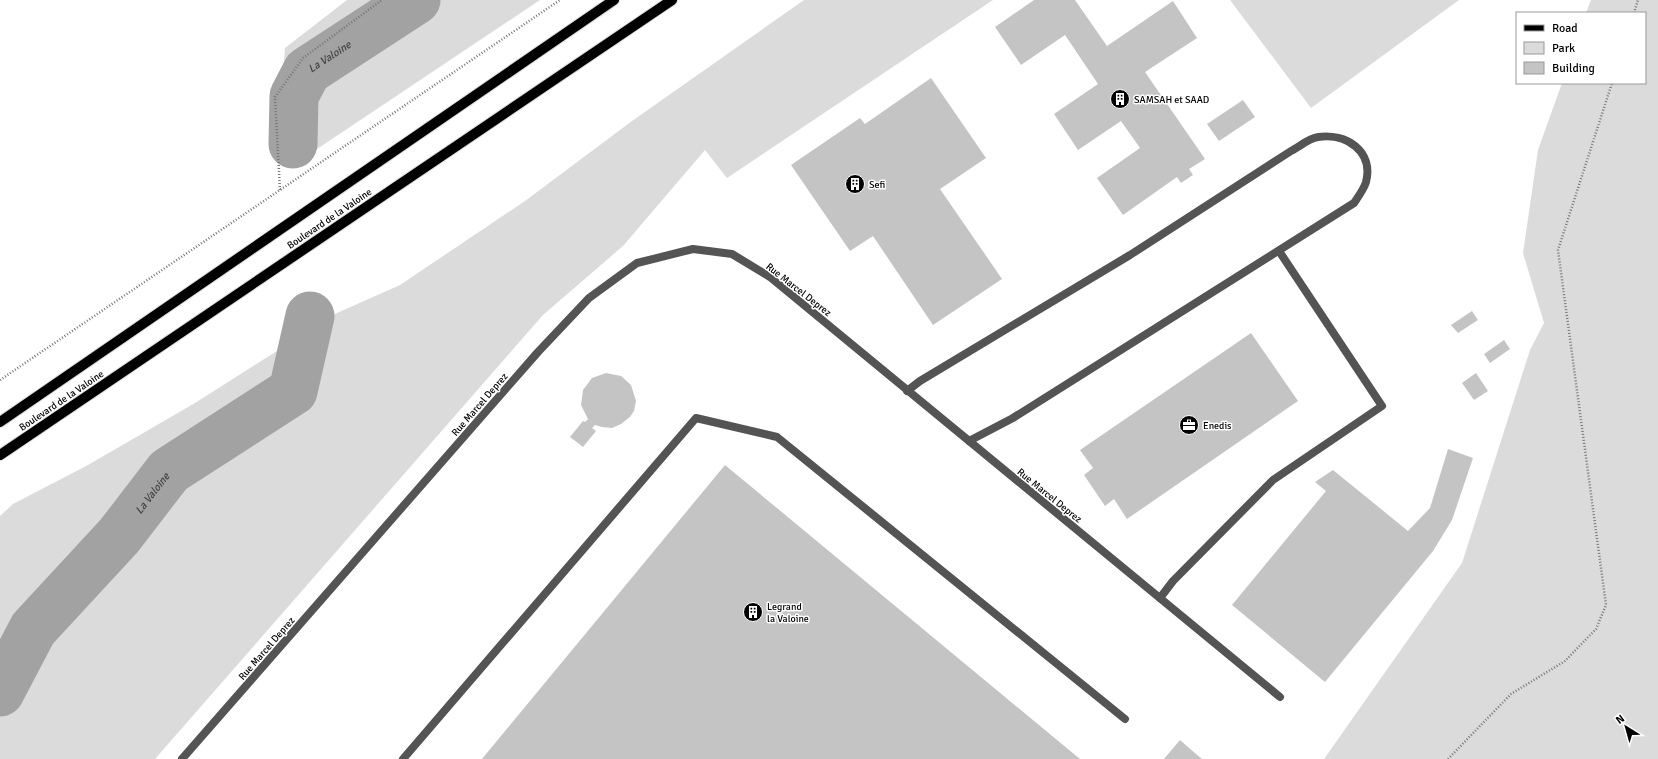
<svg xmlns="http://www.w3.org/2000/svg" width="1658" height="759" viewBox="0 0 1658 759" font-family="Signika,sans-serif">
	<rect width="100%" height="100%" fill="#fff"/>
	<g fill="#dbdbdb">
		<polygon points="347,0 540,0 311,153 278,137 285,48"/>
		<polygon points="804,0 993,0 727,178 705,150 623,246 543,315 155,759 0,759 0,516 13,504 88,465 195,403 337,313 400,285 525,201 632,121"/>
		<polygon points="1230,0 1459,0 1311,108"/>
		<polygon points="1591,0 1658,0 1658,759 1324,759 1462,563 1530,350 1544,323 1523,253 1538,150 1562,83 1645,83 1645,13 1586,13"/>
	</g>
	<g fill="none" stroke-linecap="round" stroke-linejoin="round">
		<g stroke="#a2a2a2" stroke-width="49">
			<path id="s1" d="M 293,144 L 294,96 L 307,71 L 416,0"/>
			<path id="s2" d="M 0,692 L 33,629 L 119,536 L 169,471 L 293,391 L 310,316"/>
		</g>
	</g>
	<g fill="#c4c4c4">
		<polygon points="1034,0 1075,0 1107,46 1173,1 1197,38 1145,72 1205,159 1189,169 1193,175 1181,183 1177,177 1123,215 1097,178 1140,148 1121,121 1078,150 1054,114 1098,84 1065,35 1021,65 995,27"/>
		<polygon points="931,78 986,158 940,189 1002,279 933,325 873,236 850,251 791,165 860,118 865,124"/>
		<polygon points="1243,100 1255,117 1219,141 1207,124"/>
		<polygon points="1472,311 1478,320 1458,333 1451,325"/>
		<polygon points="1251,333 1298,401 1127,519 1114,499 1105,506 1084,475 1093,468 1080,450"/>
		<polygon points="1504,340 1510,349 1490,363 1484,354"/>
		<polygon points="606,373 621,376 631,385 636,401 634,411 630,417 621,424 612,428 602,427 595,425 592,428 596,431 583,447 570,437 583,421 585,422 588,419 581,405 583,390 592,378"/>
		<polygon points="1476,373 1488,391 1474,400 1462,383"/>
		<polygon points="1448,449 1473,458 1452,520 1433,551 1325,682 1232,605 1326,491 1315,482 1333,470 1408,531 1430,508"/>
		<polygon points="725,465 1080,759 482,759"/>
		<polygon points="1180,740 1189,748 1202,759 1164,759"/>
	</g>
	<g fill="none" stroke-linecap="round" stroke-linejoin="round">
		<defs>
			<g id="primary">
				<polyline points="0,422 614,0"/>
				<polyline points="0,455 672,0"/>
			</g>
		</defs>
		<use href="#primary" stroke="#dbdbdb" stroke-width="12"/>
		<g stroke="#767676" stroke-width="2.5" stroke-dasharray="1 2" stroke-linecap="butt">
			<polyline points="1634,13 1638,0"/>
			<polyline points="280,190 275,97 303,58 382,0"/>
			<polyline points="0,380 560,0"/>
			<polyline points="1448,759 1511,694 1565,661 1596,629 1606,605 1558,250 1612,83"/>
		</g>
		<g stroke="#545454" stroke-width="8">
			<polyline points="1160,598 1173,581 1273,480 1382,406 1279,251"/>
			<polyline points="403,759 696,418 777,437 1125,719"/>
		</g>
		<g stroke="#545454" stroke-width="8">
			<path d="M 907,391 L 920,381 L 1130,255 L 1291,151 C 1299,147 1309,138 1318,137 C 1346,133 1374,151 1366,182 C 1364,189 1358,197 1354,203 L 1013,418 L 969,441"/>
			<polyline points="182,759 538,352 589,298 637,263 693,249 732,254 770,277 1280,697"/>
		</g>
		<use href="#primary" stroke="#000" stroke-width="10"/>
	</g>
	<defs>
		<symbol id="building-disc" viewBox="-11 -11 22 22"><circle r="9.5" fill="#000" stroke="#fff"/><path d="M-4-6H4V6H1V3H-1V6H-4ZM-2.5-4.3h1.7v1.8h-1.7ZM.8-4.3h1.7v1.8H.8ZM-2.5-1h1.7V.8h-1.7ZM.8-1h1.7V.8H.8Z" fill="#fff"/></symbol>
		<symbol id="office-disc" viewBox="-11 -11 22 22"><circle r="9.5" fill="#000" stroke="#fff"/><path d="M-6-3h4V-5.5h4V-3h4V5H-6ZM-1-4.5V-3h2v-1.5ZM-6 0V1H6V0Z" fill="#fff"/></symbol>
	</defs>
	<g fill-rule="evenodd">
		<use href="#building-disc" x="1109" y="88" width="22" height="22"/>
		<use href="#building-disc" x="844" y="173" width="22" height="22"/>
		<use href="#office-disc" x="1178" y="414" width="22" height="22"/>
		<use href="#building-disc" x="742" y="601" width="22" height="22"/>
	</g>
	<g text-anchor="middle" stroke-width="3" stroke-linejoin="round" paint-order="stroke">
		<g font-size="10" fill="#000" stroke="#fff" text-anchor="start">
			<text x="1134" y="103">SAMSAH et SAAD</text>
			<text x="869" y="188">Sefi</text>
			<text x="1203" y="429">Enedis</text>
			<text x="767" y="610">Legrand<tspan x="767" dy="12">la Valoine</tspan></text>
		</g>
		<g font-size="10" fill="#000" stroke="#fff">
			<text transform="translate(329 218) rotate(-34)" y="4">Boulevard de la Valoine</text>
			<text transform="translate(799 289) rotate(38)" y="4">Rue Marcel Deprez</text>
			<text transform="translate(61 400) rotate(-34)" y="4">Boulevard de la Valoine</text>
			<text transform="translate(479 404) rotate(-49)" y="4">Rue Marcel Deprez</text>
			<text transform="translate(1050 495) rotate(39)" y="4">Rue Marcel Deprez</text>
			<text transform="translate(266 648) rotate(-49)" y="4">Rue Marcel Deprez</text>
		</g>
		<g font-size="11" font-style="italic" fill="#434343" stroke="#fff">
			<text dy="4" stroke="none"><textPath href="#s1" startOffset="103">La Valoine</textPath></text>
			<text dy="4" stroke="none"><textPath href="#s2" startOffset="252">La Valoine</textPath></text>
		</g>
	</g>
	<rect x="1516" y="12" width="130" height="72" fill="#ffffff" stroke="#999999"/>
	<rect x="1524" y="25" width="20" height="6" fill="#000000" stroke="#999999"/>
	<text x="1552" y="32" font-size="12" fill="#000000">Road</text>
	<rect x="1524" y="42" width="20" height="12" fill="#dbdbdb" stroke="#999999"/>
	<text x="1552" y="52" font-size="12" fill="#000000">Park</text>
	<rect x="1524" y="62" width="20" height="12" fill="#c4c4c4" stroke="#999999"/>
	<text x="1552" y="72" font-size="12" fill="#000000">Building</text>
	<g transform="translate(1626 727) rotate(323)" stroke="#ffffff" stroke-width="3" paint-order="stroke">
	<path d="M0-3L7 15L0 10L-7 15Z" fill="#000000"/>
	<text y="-6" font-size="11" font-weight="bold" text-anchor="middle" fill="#000000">N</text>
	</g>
</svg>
